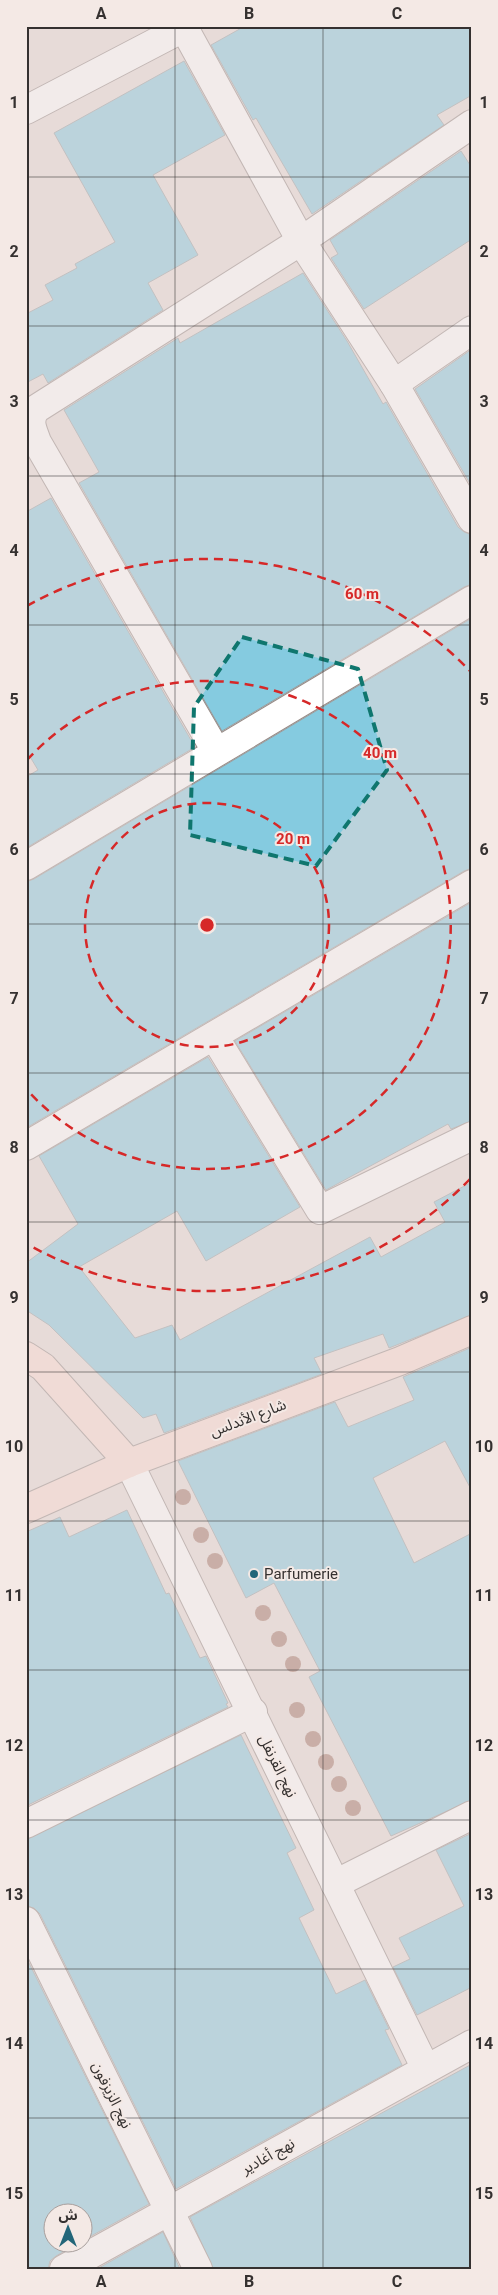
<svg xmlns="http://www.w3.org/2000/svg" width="498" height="2295" viewBox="0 0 498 2295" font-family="Roboto,'Noto Sans Arabic',sans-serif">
	<rect width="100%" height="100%" fill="#e7dbd8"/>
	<g fill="#85cbe0" stroke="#96a1a4">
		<polygon points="245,26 472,26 472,95 437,115 444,125 312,214 256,118 253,120 211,45"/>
		<polygon points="184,61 225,135 153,175 198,255 148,283 163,310 48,383 43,374 26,383 26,314 53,300 45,285 77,268 75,264 115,242 54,133"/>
		<polygon points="461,151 472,168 472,239 364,309 331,258 338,254 330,240"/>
		<polygon points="303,273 347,341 383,404 386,402 458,527 464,532 472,535 472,584 464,587 222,731 79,483 99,472 64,410 178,338 180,343"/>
		<polygon points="472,349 472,487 415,389"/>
		<polygon points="51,498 195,747 26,848 26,777 38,770 26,750 26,512"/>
		<polygon points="472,618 472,868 464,871 26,1128 26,882 34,879"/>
		<polygon points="472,902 472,1121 451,1129 448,1124 326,1190 235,1041"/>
		<polygon points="208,1057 300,1207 206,1261 177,1211 79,1267 135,1338 172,1325 180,1340 370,1237 381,1257 445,1222 434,1202 472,1182 472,1315 389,1348 383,1334 314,1358 322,1374 164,1433 156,1414 143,1418 49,1325 26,1310 26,1263 78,1224 39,1156"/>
		<polygon points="472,1347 472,1491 445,1441 373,1478 414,1563 472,1533 472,1800 391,1836 309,1677 320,1671 274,1583 246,1598 178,1461 335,1402 348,1427 414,1400 403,1377"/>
		<polygon points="127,1510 166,1594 169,1593 200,1658 206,1656 228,1703 226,1704 228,1707 26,1806 26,1532 60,1517 69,1537"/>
		<polygon points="241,1735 296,1848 287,1853 314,1910 299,1918 336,1994 365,1980 389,2029 385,2030 402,2065 176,2189 40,1914 34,1908 26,1906 26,1839"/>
		<polygon points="472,1833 472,1987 417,2015 393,1967 410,1959 399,1938 464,1906 436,1850"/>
		<polygon points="26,1957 149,2204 82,2241 82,2212 52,2212 52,2242 80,2242 56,2256 50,2261 48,2269 26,2269"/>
		<polygon points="472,2064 472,2269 213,2269 190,2217"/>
		<polygon points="163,2232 180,2269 97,2269"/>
	</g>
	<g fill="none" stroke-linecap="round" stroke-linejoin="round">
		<defs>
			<g id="street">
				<polyline points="183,26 301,241 394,384 472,519"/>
				<polyline points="26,110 187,26"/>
				<polyline points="394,384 472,330"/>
				<path d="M 216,751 L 37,442 C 33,430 27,421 36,409 L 301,241 L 472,124"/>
				<polyline points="26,866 472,600"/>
				<polyline points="214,1036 320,1210 472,1136"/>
				<polyline points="26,1146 472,884"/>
				<polyline points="129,1463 426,2069"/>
				<polyline points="26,1824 253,1712"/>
				<polyline points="335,1884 472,1815"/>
				<polyline points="26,1921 198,2269"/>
				<polyline points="64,2269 472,2044"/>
			</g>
			<g id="secondary">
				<polyline points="26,1356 43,1367 129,1463"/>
				<polyline points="26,1509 129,1463 400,1361 472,1330"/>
			</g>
		</defs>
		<use href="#street" stroke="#968c88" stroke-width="30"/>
		<use href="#secondary" stroke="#968c88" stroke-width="30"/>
		<use href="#street" stroke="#fff" stroke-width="28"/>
		<use href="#secondary" stroke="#fadcd2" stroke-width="28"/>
	</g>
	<g fill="#a5796a">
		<circle cx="183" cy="1497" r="8"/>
		<circle cx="201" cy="1535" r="8"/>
		<circle cx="215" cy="1561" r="8"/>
		<circle cx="263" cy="1613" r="8"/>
		<circle cx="279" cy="1639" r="8"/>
		<circle cx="293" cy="1664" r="8"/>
		<circle cx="297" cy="1710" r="8"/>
		<circle cx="313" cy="1739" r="8"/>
		<circle cx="326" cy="1762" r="8"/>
		<circle cx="339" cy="1784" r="8"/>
		<circle cx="353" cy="1808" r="8"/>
	</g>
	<path d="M0 0H498V2295H0ZM 242,637 L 358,669 L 387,770 L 316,866 L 190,835 L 194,707 Z" fill="#e7dbd8" fill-opacity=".55" fill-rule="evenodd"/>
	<path fill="none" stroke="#0f766e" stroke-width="4" stroke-dasharray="10 6" stroke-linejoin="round" d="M 242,637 L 358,669 L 387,770 L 316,866 L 190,835 L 194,707 Z"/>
	<path fill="none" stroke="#353130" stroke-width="1" stroke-opacity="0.55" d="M 175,26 L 175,2269M 323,26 L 323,2269M 26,177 L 472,177M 26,326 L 472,326M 26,476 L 472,476M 26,625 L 472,625M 26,774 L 472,774M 26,924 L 472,924M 26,1073 L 472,1073M 26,1222 L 472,1222M 26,1372 L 472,1372M 26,1521 L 472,1521M 26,1670 L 472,1670M 26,1820 L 472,1820M 26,1969 L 472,1969M 26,2118 L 472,2118"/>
	<g fill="none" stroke="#d62828" stroke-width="2.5" stroke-dasharray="9 6">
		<circle cx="207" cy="925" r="122"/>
		<path d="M27 760A244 244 0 1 1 27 1090"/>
		<path d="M470 1179A366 366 0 0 1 27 1244M27 606A366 366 0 0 1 470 671"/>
	</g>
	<circle fill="#236679" stroke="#f4e9e5" stroke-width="2" cx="254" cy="1574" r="5"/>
	<g text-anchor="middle" stroke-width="4" stroke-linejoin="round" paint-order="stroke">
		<g font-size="15" fill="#353130" stroke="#f4e9e5">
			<text transform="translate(248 1418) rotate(-21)" y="5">شارع الأندلس</text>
			<text transform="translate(278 1766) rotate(64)" y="5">نهج القرنفل</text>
			<text transform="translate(112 2095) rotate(64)" y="5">نهج الزيزفون</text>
			<text transform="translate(268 2156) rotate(-29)" y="5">نهج أغادير</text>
		</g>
		<g font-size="15" fill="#353130" stroke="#f4e9e5" text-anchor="start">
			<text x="264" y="1579">Parfumerie</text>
		</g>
	</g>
	<circle cx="207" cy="925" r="8" fill="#d62828" stroke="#f4e9e5" stroke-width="2.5"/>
	<g font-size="15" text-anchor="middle" font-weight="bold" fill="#d62828" stroke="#f4e9e5" stroke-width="4" stroke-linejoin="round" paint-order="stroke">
		<text x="362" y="599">60 m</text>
		<text x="380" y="758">40 m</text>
		<text x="293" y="844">20 m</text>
	</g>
	<rect width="498" height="2295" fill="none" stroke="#f4e9e5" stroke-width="55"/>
	<g transform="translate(68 2228)"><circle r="24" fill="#f4e9e5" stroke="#a89f9d"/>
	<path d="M0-4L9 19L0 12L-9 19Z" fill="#236679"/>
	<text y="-8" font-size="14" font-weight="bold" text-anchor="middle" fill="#353130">ش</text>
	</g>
	<rect x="28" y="28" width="442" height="2240" fill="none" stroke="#353130" stroke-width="2"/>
	<g font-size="16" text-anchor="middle" font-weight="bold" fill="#353130">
		<text x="101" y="19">A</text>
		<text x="249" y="19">B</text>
		<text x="397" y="19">C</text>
		<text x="14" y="108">1</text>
		<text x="484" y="108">1</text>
		<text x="14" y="257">2</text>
		<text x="484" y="257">2</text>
		<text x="14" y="407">3</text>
		<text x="484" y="407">3</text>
		<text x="14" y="556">4</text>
		<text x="484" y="556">4</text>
		<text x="14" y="705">5</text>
		<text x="484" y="705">5</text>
		<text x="14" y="855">6</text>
		<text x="484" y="855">6</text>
		<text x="14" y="1004">7</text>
		<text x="484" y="1004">7</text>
		<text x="14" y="1153">8</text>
		<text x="484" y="1153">8</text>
		<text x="14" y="1303">9</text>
		<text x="484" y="1303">9</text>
		<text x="14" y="1452">10</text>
		<text x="484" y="1452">10</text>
		<text x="14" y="1601">11</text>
		<text x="484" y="1601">11</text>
		<text x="14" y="1751">12</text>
		<text x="484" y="1751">12</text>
		<text x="14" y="1900">13</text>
		<text x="484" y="1900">13</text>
		<text x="14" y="2049">14</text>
		<text x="484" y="2049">14</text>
		<text x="14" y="2199">15</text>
		<text x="484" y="2199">15</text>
		<text x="101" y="2287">A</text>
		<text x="249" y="2287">B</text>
		<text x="397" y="2287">C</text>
	</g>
</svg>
